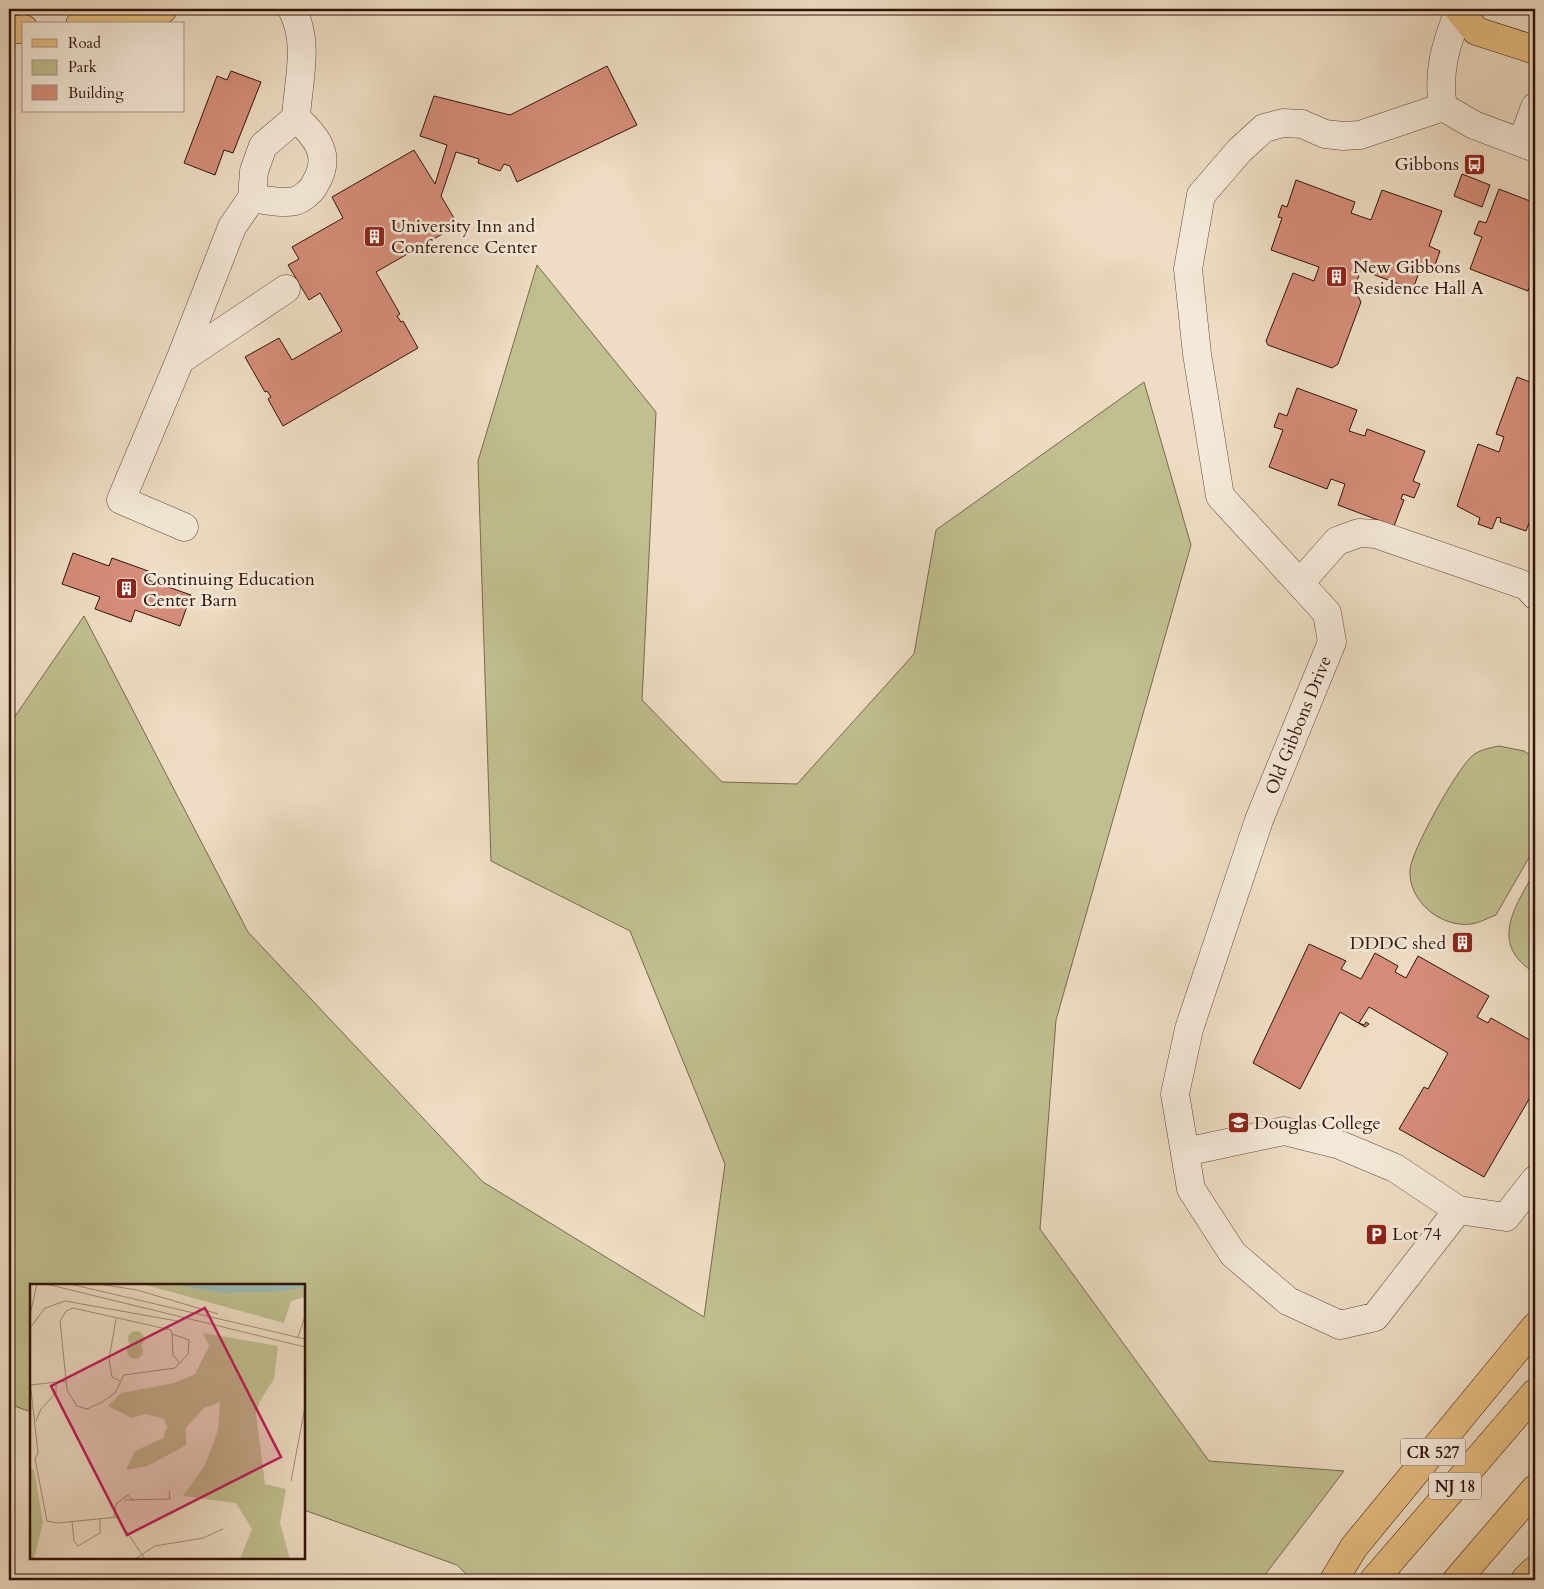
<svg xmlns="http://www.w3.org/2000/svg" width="1544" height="1589" viewBox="0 0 1544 1589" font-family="Cardo,serif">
	<rect width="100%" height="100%" fill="#eeddc4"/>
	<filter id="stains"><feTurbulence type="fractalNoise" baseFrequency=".004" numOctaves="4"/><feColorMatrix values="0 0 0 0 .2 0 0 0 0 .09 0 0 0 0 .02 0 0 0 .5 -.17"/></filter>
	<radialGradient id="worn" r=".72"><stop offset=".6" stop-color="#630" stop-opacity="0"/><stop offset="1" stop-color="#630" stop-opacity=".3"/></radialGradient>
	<g fill="#c0bf8f" stroke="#79694b">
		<polygon points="537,265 656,412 642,700 722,782 797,784 914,654 936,530 1144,382 1191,545 1056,1020 1040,1229 1209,1461 1344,1471 1261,1580 472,1580 457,1565 304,1510 304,1285 31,1285 31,1412 9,1404 9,725 84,616 248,932 483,1182 704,1317 725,1164 630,931 491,861 478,461"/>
		<path d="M 1499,746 L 1524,751 L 1535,759 L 1535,847 L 1496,915 C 1488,918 1479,923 1471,924 C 1441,928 1408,901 1410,870 C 1411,851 1456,771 1471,757 C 1478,750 1489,748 1499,746 Z"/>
		<path d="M 1535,871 L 1535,973 C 1488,944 1515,907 1535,871 Z"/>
	</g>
	<g fill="#d58d79" stroke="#321307">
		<polygon points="607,66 637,125 517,182 510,166 504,164 500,171 478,163 479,159 456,152 441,196 458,225 376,272 400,314 397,316 401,322 403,321 418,348 283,426 268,399 271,397 267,391 265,392 245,357 279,338 292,360 342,331 320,293 309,300 288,265 299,259 292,247 343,218 332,197 414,150 435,184 447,145 420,136 434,96 510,115"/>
		<polygon points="231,71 261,82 233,153 224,150 215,175 184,163 217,76 227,80"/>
		<polygon points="1462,174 1490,185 1482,207 1454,196"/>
		<polygon points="1296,180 1355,202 1351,213 1371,220 1382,190 1442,211 1429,246 1440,251 1434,268 1422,264 1413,289 1361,270 1352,294 1358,296 1361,302 1338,364 1332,368 1268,345 1266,341 1293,273 1314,281 1319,267 1271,250 1282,218 1278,217 1282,205 1287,207"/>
		<polygon points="1499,189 1535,203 1535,283 1531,282 1528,291 1470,269 1482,237 1474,234 1479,221 1486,223"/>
		<polygon points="1517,377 1535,384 1535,508 1526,531 1500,522 1501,518 1497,517 1492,529 1478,524 1480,518 1457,506 1478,444 1499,452 1504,437 1496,434"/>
		<polygon points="1297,388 1357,410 1349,431 1365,436 1367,429 1425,451 1413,481 1420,484 1414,498 1403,494 1401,499 1404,500 1394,526 1338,505 1345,484 1331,479 1327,489 1269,467 1283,430 1274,427 1279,413 1287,416"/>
		<polygon points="73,553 109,566 112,558 151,572 148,580 191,595 180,626 135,610 131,622 95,609 100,597 62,584"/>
		<polygon points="1460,935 1471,941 1465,951 1454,945"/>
		<polygon points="1309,944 1346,961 1341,969 1361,979 1375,953 1398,966 1395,972 1406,978 1418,956 1489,996 1477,1017 1488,1023 1491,1018 1535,1043 1535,1096 1532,1094 1484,1177 1399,1129 1424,1087 1428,1089 1448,1053 1369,1007 1359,1023 1364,1025 1366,1022 1369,1024 1365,1027 1340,1012 1300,1089 1253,1063"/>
	</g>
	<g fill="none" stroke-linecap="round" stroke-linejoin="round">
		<defs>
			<g id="minor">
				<path d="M 1443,107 C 1437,72 1446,44 1459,11"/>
				<polyline points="1522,142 1535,107"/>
				<polyline points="1535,148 1474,125 1443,107 1360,135 1343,136 1325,134 1302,124 1283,123 1264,128 1240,150 1201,195 1188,269 1197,354 1220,496 1327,613 1332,642 1259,820 1189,1029 1175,1094 1191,1189 1233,1254 1288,1301 1340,1325 1375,1317 1458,1210 1506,1217 1535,1180"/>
				<path d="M 252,198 C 265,200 282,204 295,201 C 302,199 312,191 315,184 C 332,156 318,138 296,118"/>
				<polyline points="180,360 286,289"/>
				<path d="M 184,527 L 121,500 L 180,360 L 232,227 L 252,198 L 254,171 L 263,146 L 296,118 C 298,81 310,43 292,9"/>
				<polyline points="1300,583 1337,541 1359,533 1376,534 1527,586 1535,595"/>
				<polyline points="1185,1152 1284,1131 1340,1145 1395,1168 1458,1210"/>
			</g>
			<g id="major">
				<polyline points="1458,9 1476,31 1535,50"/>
				<polyline points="80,24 123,19 163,9"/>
				<polyline points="9,30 24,29"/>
			</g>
			<g id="highway">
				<polyline points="1334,1580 1354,1547 1535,1327"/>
				<polyline points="1374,1580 1535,1393"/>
				<polyline points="1457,1580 1535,1489"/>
				<polyline points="1525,1580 1535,1570"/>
			</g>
		</defs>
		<use href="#minor" stroke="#614636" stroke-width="29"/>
		<use href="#major" stroke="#321307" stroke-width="29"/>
		<use href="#highway" stroke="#321307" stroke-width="29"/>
		<use href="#minor" stroke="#f4e9d9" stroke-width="28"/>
		<use href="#major" stroke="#e7be82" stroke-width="28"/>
		<use href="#highway" stroke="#e7be82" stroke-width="28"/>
	</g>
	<defs>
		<symbol id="bus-square" viewBox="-11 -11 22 22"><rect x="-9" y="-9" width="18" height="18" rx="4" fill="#8f2418" stroke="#f4e9d9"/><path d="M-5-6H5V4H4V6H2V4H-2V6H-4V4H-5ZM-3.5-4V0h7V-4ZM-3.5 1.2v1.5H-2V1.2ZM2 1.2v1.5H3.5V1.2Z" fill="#fff"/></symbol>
		<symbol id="building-square" viewBox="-11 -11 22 22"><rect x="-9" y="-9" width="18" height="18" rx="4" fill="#8f2418" stroke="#f4e9d9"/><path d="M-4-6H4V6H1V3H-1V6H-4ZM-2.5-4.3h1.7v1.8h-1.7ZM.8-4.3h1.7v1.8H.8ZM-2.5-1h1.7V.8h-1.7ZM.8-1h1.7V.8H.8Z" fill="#fff"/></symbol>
		<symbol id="school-square" viewBox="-11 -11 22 22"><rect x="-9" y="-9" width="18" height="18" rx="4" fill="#8f2418" stroke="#f4e9d9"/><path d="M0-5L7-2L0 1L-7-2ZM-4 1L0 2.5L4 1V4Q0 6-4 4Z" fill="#fff"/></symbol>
		<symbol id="parking-square" viewBox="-11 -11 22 22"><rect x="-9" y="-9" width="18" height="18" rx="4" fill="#8f2418" stroke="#f4e9d9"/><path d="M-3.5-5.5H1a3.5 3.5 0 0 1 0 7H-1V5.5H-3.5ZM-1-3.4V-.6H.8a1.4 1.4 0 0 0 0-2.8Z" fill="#fff"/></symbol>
	</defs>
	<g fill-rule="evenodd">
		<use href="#bus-square" x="1462" y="152" width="25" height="25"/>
		<use href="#building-square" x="362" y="224" width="25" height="25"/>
		<use href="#building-square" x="1324" y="264" width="25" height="25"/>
		<use href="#building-square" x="114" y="576" width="25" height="25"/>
		<use href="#building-square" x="1450" y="930" width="25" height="25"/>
		<use href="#school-square" x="1226" y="1110" width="25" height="25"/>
		<use href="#parking-square" x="1364" y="1222" width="25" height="25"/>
	</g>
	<g text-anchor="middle" stroke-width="5" stroke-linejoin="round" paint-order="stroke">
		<g fill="#f4e9d9" stroke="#6c5346" stroke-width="1">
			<rect x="1400.5" y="1438.5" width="65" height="27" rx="4"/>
			<rect x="1429" y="1472.5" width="52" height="27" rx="4"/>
		</g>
		<g font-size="16" font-weight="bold" fill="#321307">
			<text x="1433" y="1458">CR 527</text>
			<text x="1455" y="1492">NJ 18</text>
		</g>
		<g font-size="18" fill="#321307" stroke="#f4e9d9" text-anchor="start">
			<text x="1459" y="170" text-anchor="end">Gibbons</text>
			<text x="391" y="232">University Inn and<tspan x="391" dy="21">Conference Center</tspan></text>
			<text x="1353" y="273">New Gibbons<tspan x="1353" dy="21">Residence Hall A</tspan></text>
			<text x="143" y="585">Continuing Education<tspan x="143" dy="21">Center Barn</tspan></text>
			<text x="1446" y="949" text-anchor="end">DDDC shed</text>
			<text x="1254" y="1129">Douglas College</text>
			<text x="1392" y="1240">Lot 74</text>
		</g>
		<g font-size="18" fill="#321307" stroke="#f4e9d9">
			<text transform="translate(1298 725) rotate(-68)" y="6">Old Gibbons Drive</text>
		</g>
	</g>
	<g transform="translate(30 1284)">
		<rect width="275" height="275" fill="#eeddc4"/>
		<path d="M 112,0 L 275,0 L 275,13 L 261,17 L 254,39 ZM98 55a8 8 0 1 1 16 0a8 8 0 1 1-16 0ZM 173,49 L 248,62 L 244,95 L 230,117 L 226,130 L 235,200 L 256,205 L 250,239 L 260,275 L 210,275 L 222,245 L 206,219 L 153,212 L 175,181 L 188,146 L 190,118 L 174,124 L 156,144 L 156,161 L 118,182 L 96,186 L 105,167 L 133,154 L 137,143 L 134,135 L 115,130 L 102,134 L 78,122 L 91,109 L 144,99 L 165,90 L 179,62 ZM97 67a8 8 0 1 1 16 0a8 8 0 1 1-16 0ZM 0,185 L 4,185 L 13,239 L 4,275 L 0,275 Z" fill="#c0bf8f"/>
		<path d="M 141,0 L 275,0 L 275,3 L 251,7 L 193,9 Z" fill="#99bbb6"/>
		<path fill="none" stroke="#a38c78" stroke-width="1" d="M 16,0 L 275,63M 40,0 L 275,55M 69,0 L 107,6 L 188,30M 43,24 L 141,46 L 142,50 L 159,56 L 158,70 L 145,84 L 94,91 L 85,109 L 72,118 L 57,125 L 47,122 L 37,106 L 30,37 L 36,27 ZM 0,31 L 7,0M 86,35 L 79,75 L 82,93 L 90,97M 0,44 L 15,24 L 35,17 L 147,37M 142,50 L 143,71 L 150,80M 268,53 L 275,32M 0,97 L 8,169 L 5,175M 0,101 L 36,97M 6,137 L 11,125 L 26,109 L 26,98M 5,175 L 17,237 L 28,239 L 87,233 L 115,275M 261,197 L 275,123M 94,216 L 140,215 L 139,207M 84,233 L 86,220 L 98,211 L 104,217M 42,237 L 44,257 L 48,262 L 70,249 L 70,234M 105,275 L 125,262 L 173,254 L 193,245"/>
		<path fill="#c2185b" fill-opacity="0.15" stroke="#c2185b" stroke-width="2.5" d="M 175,24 L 251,173 L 97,251 L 21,102 Z"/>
		<rect width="275" height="275" fill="none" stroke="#321307" stroke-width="2.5"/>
	</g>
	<rect width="1544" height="1589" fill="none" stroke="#eeddc4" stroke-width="30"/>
	<rect x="10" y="10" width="1524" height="1569" fill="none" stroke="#321307" stroke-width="2.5"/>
	<rect x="15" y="15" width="1514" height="1559" fill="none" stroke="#321307"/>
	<rect x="22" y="22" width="162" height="90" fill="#f4e9d9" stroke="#a69385"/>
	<rect x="32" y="39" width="25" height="8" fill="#e7be82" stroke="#a69385"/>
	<text x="68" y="48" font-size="15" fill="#321307">Road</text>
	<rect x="32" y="60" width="25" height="15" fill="#c0bf8f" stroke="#a69385"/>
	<text x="68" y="72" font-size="15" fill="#321307">Park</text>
	<rect x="32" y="85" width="25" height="15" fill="#d58d79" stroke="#a69385"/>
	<text x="68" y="98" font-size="15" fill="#321307">Building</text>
	<rect width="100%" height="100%" filter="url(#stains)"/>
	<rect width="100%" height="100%" fill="url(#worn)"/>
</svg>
